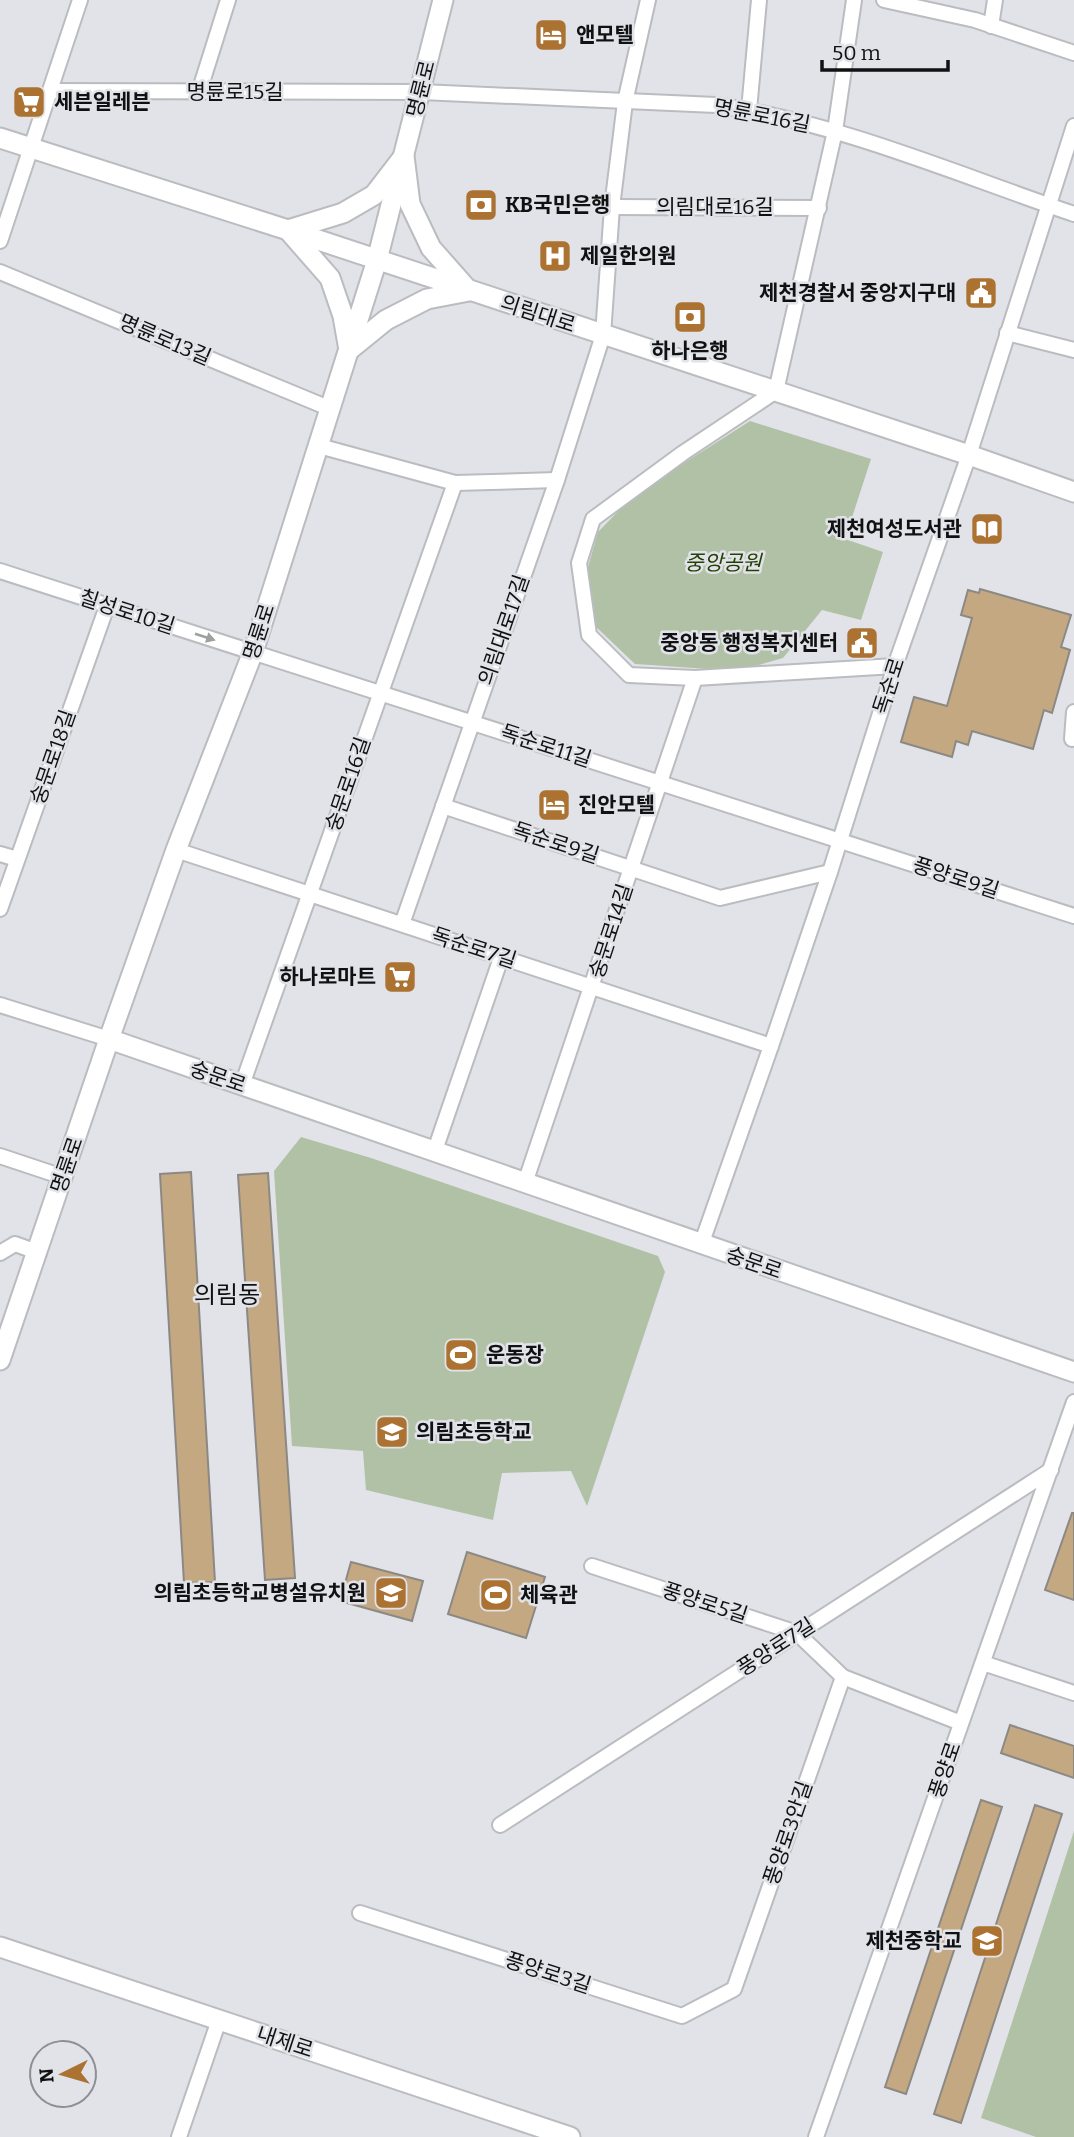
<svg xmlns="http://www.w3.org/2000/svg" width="1074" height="2137" viewBox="0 0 1074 2137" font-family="Bitter,'Noto Sans KR',serif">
	<rect width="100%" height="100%" fill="#e1e3e8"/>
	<g fill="#b1c1a6">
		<polygon points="750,421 871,459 845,539 883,552 861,620 822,610 783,658 738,671 635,664 593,624 588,567 598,532 634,495"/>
		<polygon points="301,1137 371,1158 658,1256 665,1272 587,1506 571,1471 502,1473 493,1520 366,1490 363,1451 292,1446 274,1171"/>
		<polygon points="1074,1831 1074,2137 1036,2137 981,2118"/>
	</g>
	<g fill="#c4a882" stroke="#8c8985" stroke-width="2">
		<polygon points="980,589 1071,615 1061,647 1070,650 1052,713 1044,710 1033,749 972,731 968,745 956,741 952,757 901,742 914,697 947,706 972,618 961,615 968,590 979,593"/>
		<polygon points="191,1172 215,1582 184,1583 160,1174"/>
		<polygon points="268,1173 295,1578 265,1580 238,1175"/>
		<polygon points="1072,1513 1074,1513 1074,1600 1045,1590"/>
		<polygon points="467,1552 545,1577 526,1638 448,1614"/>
		<polygon points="351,1562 423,1581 412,1621 340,1601"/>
		<polygon points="1010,1725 1074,1746 1074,1778 1001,1753"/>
		<polygon points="981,1800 1002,1807 906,2094 885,2087"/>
		<polygon points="1035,1805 1062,1814 961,2123 934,2114"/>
	</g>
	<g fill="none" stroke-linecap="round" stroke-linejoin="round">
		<defs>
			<g id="street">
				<polyline points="854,0 835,131 776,391 683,453 593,519 579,563 589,635 629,675 695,678 895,666"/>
				<polyline points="884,0 975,20 1074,53"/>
				<polyline points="991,26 995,0"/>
				<path d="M 50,91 L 421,92 L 716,105 C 840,123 956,174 1074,214"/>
				<polyline points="199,92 228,0"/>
				<polyline points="749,110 759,0"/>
				<polyline points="612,207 819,208"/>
				<polyline points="0,241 80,0"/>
				<polyline points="0,272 331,409"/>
				<polyline points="1007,333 1074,350"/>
				<polyline points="319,446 455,483 557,480"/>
				<polyline points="0,571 1074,916"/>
				<polyline points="1072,739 1074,712"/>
				<polyline points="443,806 720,898 830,872"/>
				<polyline points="176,850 771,1046"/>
				<polyline points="0,854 17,859"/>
				<polyline points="0,909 107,606"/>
				<polyline points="402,924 557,480 603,335 612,207 625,102 648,0"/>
				<polyline points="0,1005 109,1039"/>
				<polyline points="242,1085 455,483"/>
				<polyline points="434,1153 501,958"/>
				<polyline points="0,1156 63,1177"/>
				<polyline points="525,1183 695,678"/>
				<polyline points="701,1245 771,1046 830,872 895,666 969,455 1074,126"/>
				<polyline points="0,1253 15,1244 37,1252"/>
				<polyline points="592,1566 797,1633 843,1677 961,1723"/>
				<polyline points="983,1663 1074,1693"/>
				<polyline points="500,1825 1051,1470"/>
				<polyline points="360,1913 682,2016 734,1989 843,1677"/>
				<polyline points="179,2137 219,2020"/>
				<polyline points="816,2137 1074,1402"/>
			</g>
			<g id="secondary">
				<polyline points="0,138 288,230 969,455 1074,492"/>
				<polygon points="404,156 410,204 431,248 469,291 427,299 386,320 349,350 343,316 330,278 288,230 343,213 374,195"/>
				<polyline points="109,1039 1074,1372"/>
				<polyline points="0,1360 109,1039 176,850 253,652 377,260 443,0"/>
				<polyline points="0,1947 570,2137"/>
			</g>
		</defs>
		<use href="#street" stroke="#babcc0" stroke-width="18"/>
		<use href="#secondary" stroke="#babcc0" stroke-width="23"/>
		<use href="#street" stroke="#fff" stroke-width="14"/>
		<use href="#secondary" stroke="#fff" stroke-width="19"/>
	</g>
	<defs><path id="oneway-solid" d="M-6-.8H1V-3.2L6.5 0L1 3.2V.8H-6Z" transform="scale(1.75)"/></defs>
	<use fill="#9fa0a0" href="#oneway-solid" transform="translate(205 637) rotate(18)"/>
	<defs>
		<symbol id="hotel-square" viewBox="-11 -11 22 22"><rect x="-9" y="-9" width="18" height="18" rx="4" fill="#ab7231" stroke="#e1e3e8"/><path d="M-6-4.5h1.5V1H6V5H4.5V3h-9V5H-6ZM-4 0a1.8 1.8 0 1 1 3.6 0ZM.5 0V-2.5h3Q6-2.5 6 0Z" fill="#fff"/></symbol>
		<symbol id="supermarket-square" viewBox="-11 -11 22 22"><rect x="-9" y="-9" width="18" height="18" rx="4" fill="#ab7231" stroke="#e1e3e8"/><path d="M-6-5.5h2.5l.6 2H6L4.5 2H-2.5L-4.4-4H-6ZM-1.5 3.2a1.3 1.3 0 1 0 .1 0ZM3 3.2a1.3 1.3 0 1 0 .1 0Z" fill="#fff"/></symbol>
		<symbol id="bank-square" viewBox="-11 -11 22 22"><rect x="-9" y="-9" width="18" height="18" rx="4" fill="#ab7231" stroke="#e1e3e8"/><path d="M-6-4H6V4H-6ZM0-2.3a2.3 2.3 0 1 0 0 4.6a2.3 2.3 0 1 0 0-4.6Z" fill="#fff"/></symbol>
		<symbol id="hospital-square" viewBox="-11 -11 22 22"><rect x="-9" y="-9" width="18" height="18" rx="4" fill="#ab7231" stroke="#e1e3e8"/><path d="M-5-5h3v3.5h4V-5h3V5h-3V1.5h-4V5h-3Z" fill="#fff"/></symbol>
		<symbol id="civic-square" viewBox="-11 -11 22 22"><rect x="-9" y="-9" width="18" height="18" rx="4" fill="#ab7231" stroke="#e1e3e8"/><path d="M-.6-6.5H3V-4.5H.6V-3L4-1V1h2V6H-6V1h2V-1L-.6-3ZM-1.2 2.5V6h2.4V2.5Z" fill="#fff"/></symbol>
		<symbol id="library-square" viewBox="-11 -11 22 22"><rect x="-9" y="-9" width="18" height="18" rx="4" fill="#ab7231" stroke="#e1e3e8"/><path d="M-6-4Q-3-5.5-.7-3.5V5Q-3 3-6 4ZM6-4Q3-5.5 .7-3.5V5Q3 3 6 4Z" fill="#fff"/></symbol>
		<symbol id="stadium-square" viewBox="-11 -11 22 22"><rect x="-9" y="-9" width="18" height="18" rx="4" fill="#ab7231" stroke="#e1e3e8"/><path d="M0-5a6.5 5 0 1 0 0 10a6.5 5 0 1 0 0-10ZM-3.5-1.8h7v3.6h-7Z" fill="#fff"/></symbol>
		<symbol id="school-square" viewBox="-11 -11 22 22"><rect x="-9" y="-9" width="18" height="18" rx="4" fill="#ab7231" stroke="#e1e3e8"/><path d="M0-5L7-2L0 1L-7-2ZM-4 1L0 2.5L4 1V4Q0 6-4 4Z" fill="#fff"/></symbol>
	</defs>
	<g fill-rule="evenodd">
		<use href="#hotel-square" x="532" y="16" width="38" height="38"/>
		<use href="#supermarket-square" x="10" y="83" width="38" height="38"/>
		<use href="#bank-square" x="462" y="186" width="38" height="38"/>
		<use href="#hospital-square" x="536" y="237" width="38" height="38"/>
		<use href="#civic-square" x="962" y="274" width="38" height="38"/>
		<use href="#bank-square" x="671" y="298" width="38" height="38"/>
		<use href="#library-square" x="968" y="510" width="38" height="38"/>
		<use href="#civic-square" x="843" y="624" width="38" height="38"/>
		<use href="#hotel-square" x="535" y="786" width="38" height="38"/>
		<use href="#supermarket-square" x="381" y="958" width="38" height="38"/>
		<use href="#stadium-square" x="442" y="1336" width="38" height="38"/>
		<use href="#school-square" x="373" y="1413" width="38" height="38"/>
		<use href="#school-square" x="372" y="1574" width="38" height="38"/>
		<use href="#stadium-square" x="477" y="1576" width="38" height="38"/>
		<use href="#school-square" x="968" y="1922" width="38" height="38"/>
	</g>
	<g text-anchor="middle" stroke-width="5" stroke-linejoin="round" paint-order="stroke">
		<g font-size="21" font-weight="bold" fill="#101112" stroke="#e1e3e8" text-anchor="start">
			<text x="576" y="42">앤모텔</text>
			<text x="54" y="109">세븐일레븐</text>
			<text x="505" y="212">KB국민은행</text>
			<text x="580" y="263">제일한의원</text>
			<text x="956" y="300" text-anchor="end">제천경찰서 중앙지구대</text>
			<text x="690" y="358" text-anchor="middle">하나은행</text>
			<text x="962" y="536" text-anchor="end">제천여성도서관</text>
			<text x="838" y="650" text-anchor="end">중앙동 행정복지센터</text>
			<text x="578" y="812">진안모텔</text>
			<text x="376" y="984" text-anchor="end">하나로마트</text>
			<text x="486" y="1362">운동장</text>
			<text x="416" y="1439">의림초등학교</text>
			<text x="366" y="1600" text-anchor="end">의림초등학교병설유치원</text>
			<text x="520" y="1602">체육관</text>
			<text x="962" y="1948" text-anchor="end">제천중학교</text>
		</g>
		<g font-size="21" fill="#101112" stroke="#e1e3e8">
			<text transform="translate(421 89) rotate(-76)" y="7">명륜로</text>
			<text x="235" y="99">명륜로15길</text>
			<text transform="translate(762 116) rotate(11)" y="7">명륜로16길</text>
			<text x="715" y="214">의림대로16길</text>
			<text transform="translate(538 314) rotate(18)" y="7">의림대로</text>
			<text transform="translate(165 340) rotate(23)" y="7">명륜로13길</text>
			<text transform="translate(127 612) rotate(18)" y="7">칠성로10길</text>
			<text transform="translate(504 630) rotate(-71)" y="7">의림대로17길</text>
			<text transform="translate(259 632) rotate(-72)" y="7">명륜로</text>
			<text transform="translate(889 686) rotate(-72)" y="7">독순로</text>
			<text transform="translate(546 746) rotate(18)" y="7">독순로11길</text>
			<text transform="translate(53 757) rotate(-71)" y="7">숭문로18길</text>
			<text transform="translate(348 784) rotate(-71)" y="7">숭문로16길</text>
			<text transform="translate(556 843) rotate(18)" y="7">독순로9길</text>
			<text transform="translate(956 878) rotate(18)" y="7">풍양로9길</text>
			<text transform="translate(611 931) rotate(-72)" y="7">숭문로14길</text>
			<text transform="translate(474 948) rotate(18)" y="7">독순로7길</text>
			<text transform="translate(218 1077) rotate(19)" y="7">숭문로</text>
			<text transform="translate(67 1165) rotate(-71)" y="7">명륜로</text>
			<text transform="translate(754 1263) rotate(19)" y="7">숭문로</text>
			<text transform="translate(705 1603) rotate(18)" y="7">풍양로5길</text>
			<text transform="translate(776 1647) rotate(-33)" y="7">풍양로7길</text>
			<text transform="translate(945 1770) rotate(-71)" y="7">풍양로</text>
			<text transform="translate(788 1833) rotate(-71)" y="7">풍양로3안길</text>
			<text transform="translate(548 1973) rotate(18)" y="7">풍양로3길</text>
			<text transform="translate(285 2042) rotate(18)" y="7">내제로</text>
		</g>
		<g font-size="21" font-style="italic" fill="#244104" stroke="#e1e3e8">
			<text x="723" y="570">중앙공원</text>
		</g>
		<g font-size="24" fill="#101112" stroke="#e1e3e8">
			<text x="227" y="1303">의림동</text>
		</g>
	</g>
	<g transform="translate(63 2074) rotate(265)"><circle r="33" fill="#e1e3e8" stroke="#8d8f92" stroke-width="2"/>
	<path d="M0-5L12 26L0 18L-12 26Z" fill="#ab7231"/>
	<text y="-10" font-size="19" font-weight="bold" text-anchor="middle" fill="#101112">N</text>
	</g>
	<path d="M822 60v10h126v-10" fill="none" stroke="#101112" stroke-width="3.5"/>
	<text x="832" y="60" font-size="21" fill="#101112" stroke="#e1e3e8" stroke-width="5" paint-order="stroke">50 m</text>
</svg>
